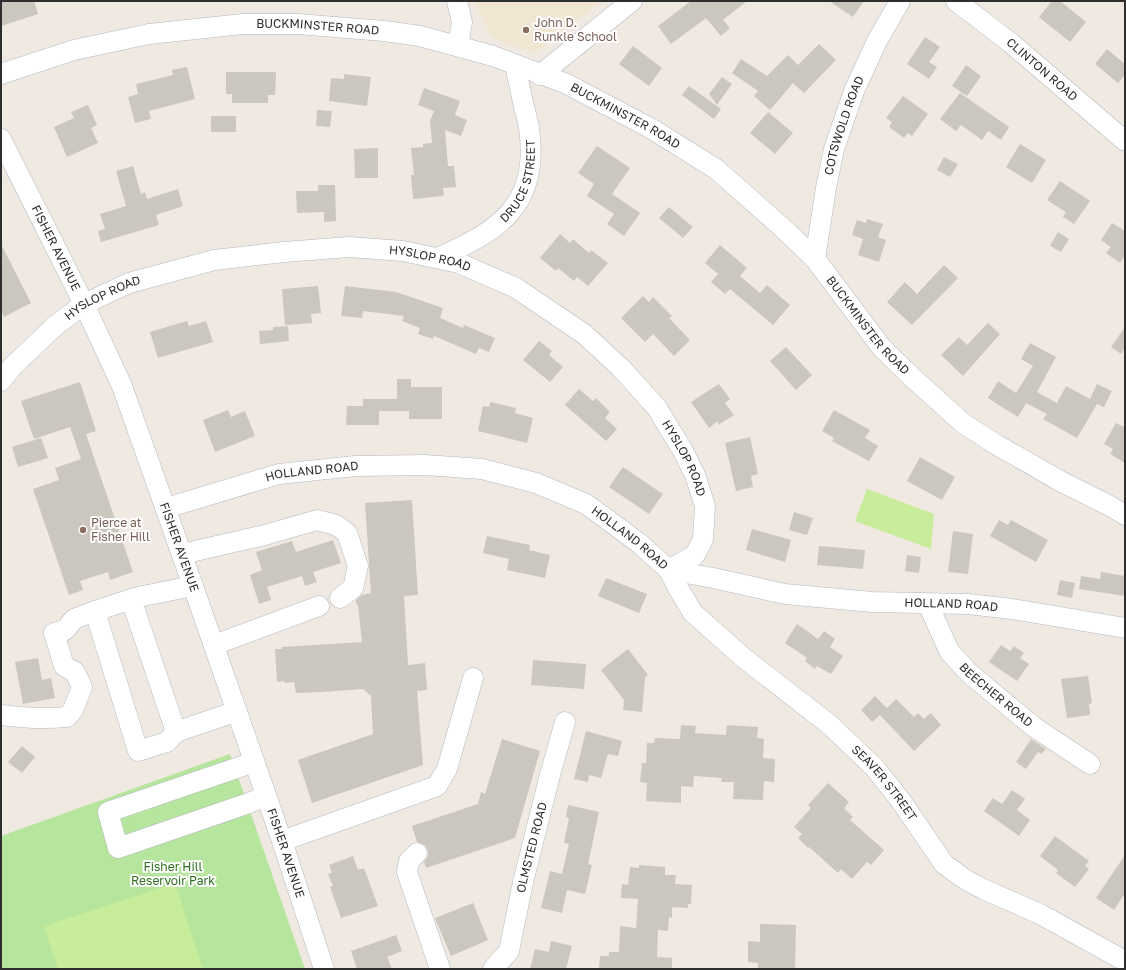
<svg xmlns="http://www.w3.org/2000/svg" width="1126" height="970" viewBox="0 0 1126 970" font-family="'Golos Text',sans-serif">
	<rect width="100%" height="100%" fill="#efe9e1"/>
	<polygon fill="#f0e6d1" points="474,1 602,1 536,52 507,44 496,39 489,33"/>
	<polygon fill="#b6e59e" points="230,754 305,969 1,969 1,836"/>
	<g fill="#c9ec9a">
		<polygon points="867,489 934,514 931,549 855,521"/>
		<polygon points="175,883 203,969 58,969 44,926"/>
	</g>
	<g fill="#cbc7bf">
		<polygon points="1,1 34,1 38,14 1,26"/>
		<polygon points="691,1 747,1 723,20 730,28 721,36 706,18 671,44 658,26"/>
		<polygon points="829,1 864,1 853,17"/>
		<polygon points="1052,1 1060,1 1086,22 1070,42 1039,17"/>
		<polygon points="925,37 940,47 929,62 937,67 929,79 907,64"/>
		<polygon points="819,44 836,60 804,93 793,83 770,110 754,96 758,91 732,73 741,59 767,76 788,55 798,65"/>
		<polygon points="633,46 662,68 649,86 619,64"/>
		<polygon points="1107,49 1125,64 1125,75 1118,83 1095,64"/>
		<polygon points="966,65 981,76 967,96 952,86"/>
		<polygon points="187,67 195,99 149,111 151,119 135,123 128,97 138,94 136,84 173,75 172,70"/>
		<polygon points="226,72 276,72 275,95 268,95 268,103 232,103 232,94 226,94"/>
		<polygon points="344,74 371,77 367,106 329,101 331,78 344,79"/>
		<polygon points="722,77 732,84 717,105 709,94"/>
		<polygon points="689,86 721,109 714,119 682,95"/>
		<polygon points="424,88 460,101 455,115 467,120 461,136 445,130 448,166 454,166 456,187 443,188 444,196 413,199 411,175 414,175 411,148 423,147 423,144 432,143 430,121 434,111 418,105"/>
		<polygon points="960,93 1009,127 1001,140 988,131 982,140 961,125 956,131 940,119"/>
		<polygon points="903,96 928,114 912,136 908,133 904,138 889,127 892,122 886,118"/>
		<polygon points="88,105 97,125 91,128 98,143 67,157 54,127 74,118 71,112"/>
		<polygon points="317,110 332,111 330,127 316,126"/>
		<polygon points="768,112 793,133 775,154 750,133"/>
		<rect x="211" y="116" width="25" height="16"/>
		<polygon points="1020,144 1046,160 1032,183 1006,167"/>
		<polygon points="597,146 630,168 612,194 640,213 624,236 607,224 614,214 587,196 594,184 578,173"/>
		<polygon points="378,148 378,178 355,178 354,149"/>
		<polygon points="944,157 958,164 950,177 937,170"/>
		<polygon points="133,166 141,194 145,192 147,199 178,189 183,206 156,215 159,225 101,242 98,231 105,229 100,214 126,206 116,171"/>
		<polygon points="1060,181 1090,201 1074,224 1063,217 1066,212 1047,200"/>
		<polygon points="318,185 335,185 336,221 324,222 324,212 297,213 296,191 318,191"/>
		<polygon points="669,207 693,227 683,238 659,218"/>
		<polygon points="867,219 883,224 878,237 886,240 879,262 858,255 863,239 852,235 857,220 866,223"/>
		<polygon points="1112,223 1125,231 1125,255 1120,263 1106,253 1111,247 1101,240"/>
		<polygon points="1058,232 1069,239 1061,252 1050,246"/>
		<polygon points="560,234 570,243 573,239 589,253 591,250 608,263 588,286 577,277 574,281 558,268 556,271 540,258"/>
		<polygon points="1,244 31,303 4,317 1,310"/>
		<polygon points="720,245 747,268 740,276 760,293 767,285 790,305 773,325 730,289 725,294 711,282 718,274 705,263"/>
		<polygon points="944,265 958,278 912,325 887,302 905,282 917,294"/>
		<polygon points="318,286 321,313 311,314 312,323 285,325 282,289"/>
		<polygon points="345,286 396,292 443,308 440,318 463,328 464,325 495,338 489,352 479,348 476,354 434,336 433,339 418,334 420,328 402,321 404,316 363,311 362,318 341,316"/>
		<polygon points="643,296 649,302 653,297 672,316 669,318 690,340 674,356 653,334 645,342 621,318"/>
		<polygon points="187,321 189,326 206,321 213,342 158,358 150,332"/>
		<polygon points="988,323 1000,334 963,376 941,355 959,337 967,345"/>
		<polygon points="288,326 289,341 260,344 259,331 273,330 273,327"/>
		<polygon points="1125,327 1125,348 1121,354 1111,347"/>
		<polygon points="539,341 552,351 549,355 563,367 550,382 523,360"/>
		<polygon points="1030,343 1056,357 1037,392 1057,403 1066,386 1090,399 1097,384 1112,391 1104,407 1097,404 1077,438 1043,419 1047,414 1026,403 1018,417 988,398 998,381 1016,393 1033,366 1021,359"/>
		<polygon points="786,347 812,375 796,390 770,361"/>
		<polygon points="397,379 411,379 411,387 442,387 442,419 409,419 409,411 379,411 379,425 346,425 347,406 363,406 363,399 397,399"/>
		<polygon points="80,382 96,431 86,434 133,572 110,580 108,572 80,581 83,590 69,595 33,489 59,480 55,468 81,459 70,427 34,439 21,401"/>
		<polygon points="719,384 730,399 725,403 734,415 718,425 718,421 709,428 691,402"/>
		<polygon points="579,389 593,401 596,398 610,412 605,418 617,429 606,441 565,405"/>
		<polygon points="490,402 516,408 515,413 533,418 527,443 478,431 483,406 489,407"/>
		<polygon points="228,410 231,417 245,411 255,436 215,452 203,420"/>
		<polygon points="834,410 870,430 865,438 878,446 869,461 832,441 834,438 822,431"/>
		<polygon points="1116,423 1124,427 1125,425 1125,463 1110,454 1113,449 1104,444"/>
		<polygon points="750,437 758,474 751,476 753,487 736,491 725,443"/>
		<polygon points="41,438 48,458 18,467 12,447"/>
		<polygon points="920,457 955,477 942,500 907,481"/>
		<polygon points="623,467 663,494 649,514 609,487"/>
		<polygon points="412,500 418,595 404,596 408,665 425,663 427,690 417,691 423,765 312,803 298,760 373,734 371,696 363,689 322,692 296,693 294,682 285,683 284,681 277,682 275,649 282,649 282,647 362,642 358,605 356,604 356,600 362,595 371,593 365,503"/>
		<polygon points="794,512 813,518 807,535 789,530"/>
		<polygon points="999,520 1008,525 1011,520 1048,540 1036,562 990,536"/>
		<polygon points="752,529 791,540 785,562 746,550"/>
		<polygon points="953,531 973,534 968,574 948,572"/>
		<polygon points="487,536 530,545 529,550 550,555 545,578 507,570 509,559 483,553"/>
		<polygon points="333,540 341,563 313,572 317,582 305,586 302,576 267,587 271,600 259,604 250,575 262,570 256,552 292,541 296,552"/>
		<polygon points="819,546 865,550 863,569 817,565"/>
		<polygon points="907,555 921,557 919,573 905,571"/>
		<polygon points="1101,572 1125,576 1125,596 1079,589 1081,576 1100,579"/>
		<polygon points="606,578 647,594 639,613 598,596"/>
		<polygon points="1060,580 1075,583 1072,598 1057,595"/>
		<polygon points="797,624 818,639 824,631 835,639 830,647 843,656 831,674 817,666 815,669 805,661 807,658 785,643"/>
		<polygon points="1001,645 1010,651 1014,646 1024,653 1020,658 1029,664 1017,681 989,662"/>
		<polygon points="628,649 648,675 645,677 642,712 623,710 624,700 601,670"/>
		<polygon points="38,658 42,680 51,678 55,698 23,704 15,662"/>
		<polygon points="533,660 586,664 584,689 531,685"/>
		<polygon points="1088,676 1092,703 1089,704 1090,715 1067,718 1061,679"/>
		<polygon points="875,696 887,708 896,699 914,717 918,713 924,719 931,713 941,725 914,751 880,715 872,722 861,710"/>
		<polygon points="681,725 696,726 695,733 726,735 727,725 758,727 757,738 764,739 763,758 775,759 774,782 764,781 763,800 733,799 734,782 721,782 722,778 694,776 693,787 681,786 681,803 646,801 647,783 640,782 642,763 646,763 647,743 654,743 655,738 680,739"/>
		<polygon points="586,731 622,741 618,756 608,754 601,778 589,775 588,782 574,779"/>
		<polygon points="502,739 540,751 515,838 426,868 424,862 428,856 428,850 425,845 417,842 412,826 478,804 481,792 485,794"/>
		<polygon points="1031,739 1046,749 1041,754 1038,752 1026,769 1016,762"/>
		<polygon points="22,746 35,757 22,773 8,762"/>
		<polygon points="828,783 849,802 844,808 853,817 850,820 884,850 871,865 867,862 852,879 841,869 838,873 809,847 808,848 798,838 802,834 794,827 811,808 808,805"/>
		<polygon points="1012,790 1025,799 1017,810 1030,820 1019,836 984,811 993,798 1002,804"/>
		<polygon points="568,805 599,812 588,864 592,865 585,894 567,890 562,913 541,908 550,871 562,874 569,844 564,843 569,818 566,817"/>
		<polygon points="1055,836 1089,861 1085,866 1089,869 1075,887 1056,873 1058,870 1040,856"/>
		<polygon points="1125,855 1125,893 1114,910 1096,898"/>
		<polygon points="353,856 358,870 364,868 378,906 341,918 330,887 333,886 328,874 332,873 329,865"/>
		<polygon points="639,865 665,867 665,875 676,875 675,884 692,885 691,904 688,904 688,908 672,907 672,918 669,917 668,931 658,930 657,957 672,958 672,969 599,969 600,956 609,956 609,952 619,952 620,926 636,928 638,899 621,898 622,884 628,885 630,867 639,868"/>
		<polygon points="473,903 488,940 451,956 435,918"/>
		<polygon points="760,924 796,925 795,969 758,969 758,963 748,962 748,941 760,942"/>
		<polygon points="396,935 402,951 387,957 392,969 357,969 351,951"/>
		<polygon points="551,941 572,946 566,969 530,969 535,949 549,952"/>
	</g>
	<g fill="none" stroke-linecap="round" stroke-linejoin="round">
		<defs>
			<g id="minor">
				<polyline points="457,1 462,22 458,46"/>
				<path id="s1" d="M 956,1 L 1011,43 L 1125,141"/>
				<path id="s2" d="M 1,74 L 74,50 L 149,34 L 243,24 L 298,24 L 384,31 L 420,36 L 493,56 L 567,84 L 652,129 L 716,169 L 785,230 L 815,259 L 882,348 L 914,379 L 964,424 L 997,445 L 1062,482 L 1110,506 L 1125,515"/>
				<polyline points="540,75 632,1"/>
				<path id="s3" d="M 1,139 L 84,304 L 122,386 L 193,586 L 282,841 L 324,969"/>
				<path id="s4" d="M 437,258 C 500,231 540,204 529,128 C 528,121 526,114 524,107 C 521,93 518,79 515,65"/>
				<path id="s5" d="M 815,259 L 826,188 L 834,149 L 854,91 L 877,41 L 900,1"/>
				<path id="s6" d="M 1,381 L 13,366 L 55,326 L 84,304 L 129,283 L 214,260 L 284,252 L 349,247 L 403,251 L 459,263 L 516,288 L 584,334 L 621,368 L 657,408 L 683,451 L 695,475 L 705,506 L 703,539 L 695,555 L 669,570"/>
				<path id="s7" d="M 166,508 L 279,474 L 356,466 L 425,465 L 482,469 L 536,483 L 586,504 L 639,543 L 669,570 L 713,578 L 785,594 L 872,602 L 968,604 L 1012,609 L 1125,628"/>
				<polyline points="182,554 265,535 317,520 336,525 347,533 358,566 353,588 340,598"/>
				<path id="s8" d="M 669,570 L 678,588 L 693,613 L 745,659 L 830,725 L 875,768 L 901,801 L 944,864 L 966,880 L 983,889 L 1040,914 L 1125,961"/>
				<polyline points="131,599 176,732 237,711"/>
				<path id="s9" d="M 928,604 L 949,651 L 969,673 L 1034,727 L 1090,764"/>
				<polyline points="95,611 138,751 167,742 176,732"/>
				<polyline points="214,645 319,606"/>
				<path d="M 1,715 C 23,718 45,719 67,717 L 73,710 L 82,687 L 75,672 L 64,666 L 54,633 L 65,630 L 74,619 L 95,611 L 138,597 L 193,586"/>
				<polyline points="254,762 108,812 118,848 249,803 266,796"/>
				<polyline points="282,841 437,786 447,769 473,678"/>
				<polyline points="417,853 409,861 407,872 440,969"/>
				<path id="s10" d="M 493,969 L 509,951 L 523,882 L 550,775 L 565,722"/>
			</g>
		</defs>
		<use href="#minor" stroke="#b4b7c1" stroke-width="21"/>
		<use href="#minor" stroke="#fff" stroke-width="20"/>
	</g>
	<g fill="#8d6e63" stroke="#fff" stroke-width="1.5">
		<circle cx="526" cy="30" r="4"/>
		<circle cx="83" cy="530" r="4"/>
	</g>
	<g text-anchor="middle" stroke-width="4" stroke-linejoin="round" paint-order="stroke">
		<g font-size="12" fill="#785e54" stroke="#fff" text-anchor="start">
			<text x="534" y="27">John D.<tspan x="534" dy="14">Runkle School</tspan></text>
			<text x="91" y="527">Pierce at<tspan x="91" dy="14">Fisher Hill</tspan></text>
		</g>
		<g font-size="12" fill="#2e2e2e" stroke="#fff">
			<text dy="4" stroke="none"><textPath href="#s2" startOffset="323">BUCKMINSTER ROAD</textPath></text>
			<text dy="4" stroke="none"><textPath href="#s1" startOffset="110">CLINTON ROAD</textPath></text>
			<text dy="4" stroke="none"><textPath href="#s2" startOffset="647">BUCKMINSTER ROAD</textPath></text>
			<text dy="4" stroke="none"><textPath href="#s5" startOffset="137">COTSWOLD ROAD</textPath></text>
			<text dy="4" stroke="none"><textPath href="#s4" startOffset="120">DRUCE STREET</textPath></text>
			<text dy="4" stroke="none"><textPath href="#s3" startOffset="122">FISHER AVENUE</textPath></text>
			<text dy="4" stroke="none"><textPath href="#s6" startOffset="469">HYSLOP ROAD</textPath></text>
			<text dy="4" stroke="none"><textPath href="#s6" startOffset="133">HYSLOP ROAD</textPath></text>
			<text dy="4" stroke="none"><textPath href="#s2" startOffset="971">BUCKMINSTER ROAD</textPath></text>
			<text dy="4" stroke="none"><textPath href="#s6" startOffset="804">HYSLOP ROAD</textPath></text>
			<text dy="4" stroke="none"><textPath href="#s7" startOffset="151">HOLLAND ROAD</textPath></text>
			<text dy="4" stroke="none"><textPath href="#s7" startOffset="487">HOLLAND ROAD</textPath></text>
			<text dy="4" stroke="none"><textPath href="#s3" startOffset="446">FISHER AVENUE</textPath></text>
			<text dy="4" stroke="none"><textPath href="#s7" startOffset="823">HOLLAND ROAD</textPath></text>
			<text dy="4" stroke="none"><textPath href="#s9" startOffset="116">BEECHER ROAD</textPath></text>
			<text dy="4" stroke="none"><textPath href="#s8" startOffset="306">SEAVER STREET</textPath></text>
			<text dy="4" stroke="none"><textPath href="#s10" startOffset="130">OLMSTED ROAD</textPath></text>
			<text dy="4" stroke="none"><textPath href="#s3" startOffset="770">FISHER AVENUE</textPath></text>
		</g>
		<g font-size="12" fill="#2c6e1b" stroke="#fff">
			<text x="173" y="871">Fisher Hill<tspan x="173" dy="14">Reservoir Park</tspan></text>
		</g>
	</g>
	<rect width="1126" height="970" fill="none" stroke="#2e2e2e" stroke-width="4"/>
</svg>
